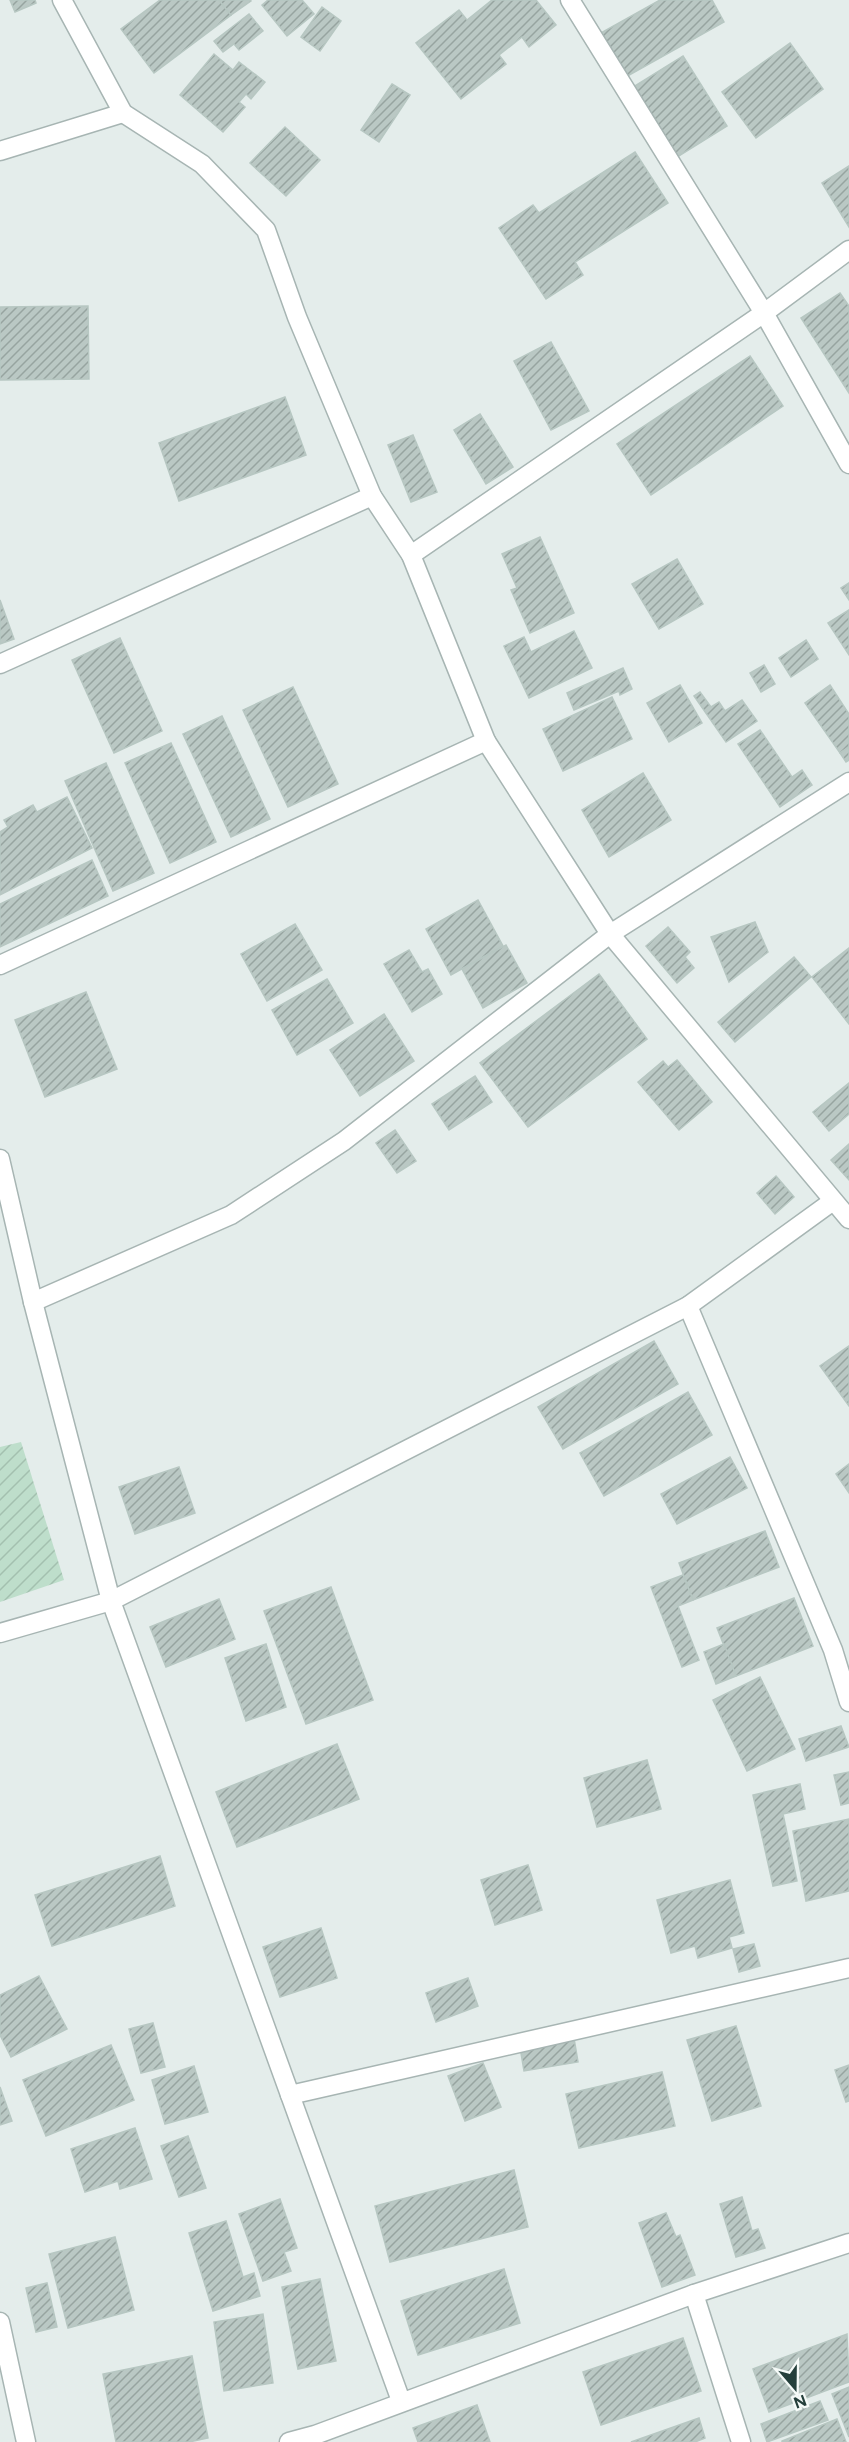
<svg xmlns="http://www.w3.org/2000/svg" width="849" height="2442" viewBox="0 0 849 2442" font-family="Figtree,sans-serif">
	<defs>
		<pattern id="garden-furrows" width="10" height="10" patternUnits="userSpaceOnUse" patternTransform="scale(1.5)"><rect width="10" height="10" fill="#bedecb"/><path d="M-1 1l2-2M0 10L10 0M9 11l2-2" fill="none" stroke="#a3c0af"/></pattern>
		<pattern id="building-hatch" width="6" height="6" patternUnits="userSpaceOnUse" patternTransform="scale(1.5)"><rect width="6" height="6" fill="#bac8c4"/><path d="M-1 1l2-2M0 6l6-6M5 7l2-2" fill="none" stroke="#97a4a0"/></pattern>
	</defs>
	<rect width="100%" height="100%" fill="#e4edeb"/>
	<polygon fill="url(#garden-furrows)" points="21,1442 64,1580 0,1602 0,1447"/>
	<g fill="url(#building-hatch)" stroke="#b7c7c2" stroke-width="1.5">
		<polygon points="10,0 35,0 36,3 15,12"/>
		<polygon points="160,0 219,0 231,15 154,73 121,29"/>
		<polygon points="219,0 250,0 251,1 231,15"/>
		<polygon points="268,0 302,0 314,14 287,36 262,5"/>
		<polygon points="492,0 536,0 556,25 529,47 522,37 499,55 506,64 461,99 416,43 459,10 467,20"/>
		<polygon points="660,0 712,0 724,22 624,78 599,34"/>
		<polygon points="322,7 341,21 320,51 301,37"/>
		<polygon points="249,14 263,31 239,50 234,44 223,52 214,41"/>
		<polygon points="790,43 823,89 756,138 722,92"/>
		<polygon points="214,54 233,70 239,62 265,82 251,99 246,94 239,102 245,107 223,132 180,95"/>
		<polygon points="683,56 727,126 674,159 630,89"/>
		<polygon points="392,84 410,95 379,142 361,130"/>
		<polygon points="285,127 320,160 286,196 250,163"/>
		<polygon points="635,152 668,203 575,262 583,275 546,299 499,228 533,205 539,213"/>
		<polygon points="849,166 849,227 822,183"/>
		<polygon points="840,293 849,306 849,393 801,318"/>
		<polygon points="88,306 89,379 0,380 0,307"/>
		<polygon points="551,342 589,411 551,430 514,361"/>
		<polygon points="750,356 783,406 651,495 617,444"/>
		<polygon points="285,397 306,455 179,501 159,443"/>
		<polygon points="480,414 513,467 486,484 454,430"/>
		<polygon points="413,435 437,492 411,502 388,445"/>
		<polygon points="540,537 574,613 530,633 511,590 517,588 502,554"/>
		<polygon points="677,559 703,604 659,629 632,584"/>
		<polygon points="849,583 849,600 841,588"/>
		<polygon points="0,600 14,639 0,644"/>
		<polygon points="849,610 849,655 828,623"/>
		<polygon points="574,631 592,668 529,698 504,646 524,637 531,652"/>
		<polygon points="120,638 162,731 114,753 72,660"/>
		<polygon points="806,640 818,659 791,677 779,658"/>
		<polygon points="764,665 775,684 761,692 750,673"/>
		<polygon points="623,668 632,689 620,695 619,691 574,710 567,693"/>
		<polygon points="680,685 702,723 669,742 647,703"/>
		<polygon points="830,685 849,714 849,747 840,753 805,703"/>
		<polygon points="293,687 338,784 288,807 243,710"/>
		<polygon points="700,692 711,707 719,702 725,711 742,700 757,721 726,742 694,696"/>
		<polygon points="612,697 632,739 563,771 543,729"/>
		<polygon points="222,716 270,819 231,837 183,734"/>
		<polygon points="760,730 792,777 802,770 812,785 780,807 738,744"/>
		<polygon points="171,743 216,842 170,863 125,763"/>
		<polygon points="849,747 849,760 846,762 840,753"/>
		<polygon points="106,763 154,873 113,891 65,781"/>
		<polygon points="643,773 671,820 609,857 582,810"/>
		<polygon points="67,797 92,848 0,895 0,832 8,827 4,820 33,805 37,812"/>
		<polygon points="92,860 108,896 0,947 0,904"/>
		<polygon points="478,900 503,946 451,975 426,929"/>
		<polygon points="755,922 768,952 729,982 711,937"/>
		<polygon points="295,924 322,970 267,1001 241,954"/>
		<polygon points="668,927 690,952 685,957 694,968 677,983 646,946"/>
		<polygon points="506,945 527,983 483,1008 462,969"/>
		<polygon points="849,948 849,1024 812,977"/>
		<polygon points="409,950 422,972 428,969 442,994 412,1012 384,964"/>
		<polygon points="794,957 811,977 735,1042 718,1022"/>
		<polygon points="599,974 647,1039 528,1127 480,1063"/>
		<polygon points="327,979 353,1023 297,1055 272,1010"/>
		<polygon points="86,992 117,1069 45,1097 15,1020"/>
		<polygon points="384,1014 414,1061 360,1096 330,1050"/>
		<polygon points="677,1060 712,1102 679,1130 638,1082 663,1061 668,1067"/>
		<polygon points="475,1076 492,1102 449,1130 432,1104"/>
		<polygon points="849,1083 849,1114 829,1131 813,1112"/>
		<polygon points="395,1130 416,1161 397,1173 376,1143"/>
		<polygon points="849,1144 849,1180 831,1160"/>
		<polygon points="776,1176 794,1197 775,1214 757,1193"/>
		<polygon points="654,1341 678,1384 563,1449 538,1407"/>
		<polygon points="849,1346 849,1406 820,1366"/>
		<polygon points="688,1392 712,1435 604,1496 580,1453"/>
		<polygon points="730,1457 747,1488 677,1524 661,1494"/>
		<polygon points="849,1464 849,1493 836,1474"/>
		<polygon points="179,1467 195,1513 135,1534 119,1487"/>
		<polygon points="765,1531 779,1567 693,1600 679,1563"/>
		<polygon points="683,1575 693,1600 678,1606 699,1660 682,1667 651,1587"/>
		<polygon points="331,1587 373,1700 306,1724 264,1611"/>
		<polygon points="794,1598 813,1646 736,1676 717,1628"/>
		<polygon points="219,1599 235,1639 166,1667 150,1627"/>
		<polygon points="266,1644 286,1707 246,1721 225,1658"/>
		<polygon points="724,1644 736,1676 716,1684 704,1652"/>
		<polygon points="760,1677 795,1749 747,1771 713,1700"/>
		<polygon points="841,1726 849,1747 806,1761 799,1739"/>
		<polygon points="337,1744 359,1799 237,1847 216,1792"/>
		<polygon points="647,1760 661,1809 597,1827 584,1778"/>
		<polygon points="849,1772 849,1803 841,1805 834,1775"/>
		<polygon points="800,1784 805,1809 783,1814 797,1881 773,1886 753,1795"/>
		<polygon points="849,1819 849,1891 806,1901 793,1831"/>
		<polygon points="160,1856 175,1906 52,1946 35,1895"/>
		<polygon points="528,1865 542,1910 495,1925 481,1880"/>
		<polygon points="730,1880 744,1933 729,1937 732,1948 698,1958 695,1946 671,1953 657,1900"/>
		<polygon points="321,1928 337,1978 280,1997 263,1947"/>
		<polygon points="754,1944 760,1966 739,1972 733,1949"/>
		<polygon points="39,1976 67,2029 11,2057 0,2035 0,1995"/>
		<polygon points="468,1978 478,2006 436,2022 426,1993"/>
		<polygon points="153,2023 165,2067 141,2073 129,2029"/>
		<polygon points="736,2026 761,2106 712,2121 687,2040"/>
		<polygon points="574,2038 578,2062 524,2071 520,2047"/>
		<polygon points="111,2045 134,2100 46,2136 23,2080"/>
		<polygon points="483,2063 501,2107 465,2121 448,2076"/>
		<polygon points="849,2065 849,2101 846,2102 835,2070"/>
		<polygon points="194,2066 208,2112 165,2124 152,2080"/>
		<polygon points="662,2072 675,2126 579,2148 566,2094"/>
		<polygon points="0,2087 12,2121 0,2125"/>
		<polygon points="135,2128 152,2179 120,2189 118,2181 85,2192 71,2149"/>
		<polygon points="188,2136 206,2188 179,2197 161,2146"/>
		<polygon points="514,2170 528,2227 390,2262 375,2206"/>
		<polygon points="742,2197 752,2231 758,2229 765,2248 736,2257 720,2204"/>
		<polygon points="280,2199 297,2248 284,2252 291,2271 263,2281 239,2214"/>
		<polygon points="666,2213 676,2237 680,2235 695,2275 662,2287 639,2223"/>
		<polygon points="226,2221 243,2277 254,2273 260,2296 213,2311 189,2233"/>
		<polygon points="115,2237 134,2310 68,2328 49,2254"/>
		<polygon points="504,2269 520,2323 418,2355 401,2301"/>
		<polygon points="320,2279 336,2361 298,2369 282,2287"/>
		<polygon points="47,2283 57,2327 36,2332 26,2288"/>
		<polygon points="263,2314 273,2383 224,2391 214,2322"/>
		<polygon points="847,2334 849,2382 769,2412 753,2369"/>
		<polygon points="683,2338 701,2391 601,2425 583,2372"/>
		<polygon points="192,2356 208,2438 189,2442 116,2442 103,2374"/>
		<polygon points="849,2387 849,2437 832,2394"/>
		<polygon points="820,2401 828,2420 767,2442 761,2424"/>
		<polygon points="477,2405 490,2442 418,2442 413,2428"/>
		<polygon points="699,2418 705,2438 695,2442 631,2442"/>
		<polygon points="837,2419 846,2442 782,2442 782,2441"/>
	</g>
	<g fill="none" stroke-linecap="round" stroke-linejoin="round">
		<defs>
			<g id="minor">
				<polyline points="62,0 123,113 202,164 266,230 297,317 372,496 411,555 486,741 610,934 849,1219"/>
				<polyline points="570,0 764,313 849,464"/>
				<polyline points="0,151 123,113"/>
				<polyline points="411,555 764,313 849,250"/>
				<polyline points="0,664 372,496"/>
				<polyline points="0,965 486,741"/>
				<polyline points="0,1159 33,1302 111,1601 401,2401"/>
				<polyline points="33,1302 231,1215 344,1141 610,934 849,782"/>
				<polyline points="688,1306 833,1650 849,1702"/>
				<polyline points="0,1633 111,1601 688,1306 833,1201"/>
				<polyline points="290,2095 849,1968"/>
				<polyline points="694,2294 741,2442"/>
				<polyline points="0,2322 26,2442"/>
				<polyline points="289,2442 315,2435 694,2294 849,2243"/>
			</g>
		</defs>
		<use href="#minor" stroke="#a7b5b3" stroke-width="21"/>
		<use href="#minor" stroke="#fff" stroke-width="18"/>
	</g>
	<g transform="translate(795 2388) rotate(160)" stroke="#f5faf8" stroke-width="4.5" paint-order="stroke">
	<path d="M0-4.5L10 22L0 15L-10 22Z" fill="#243f3b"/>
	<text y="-9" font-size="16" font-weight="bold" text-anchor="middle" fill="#243f3b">N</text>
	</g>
</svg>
